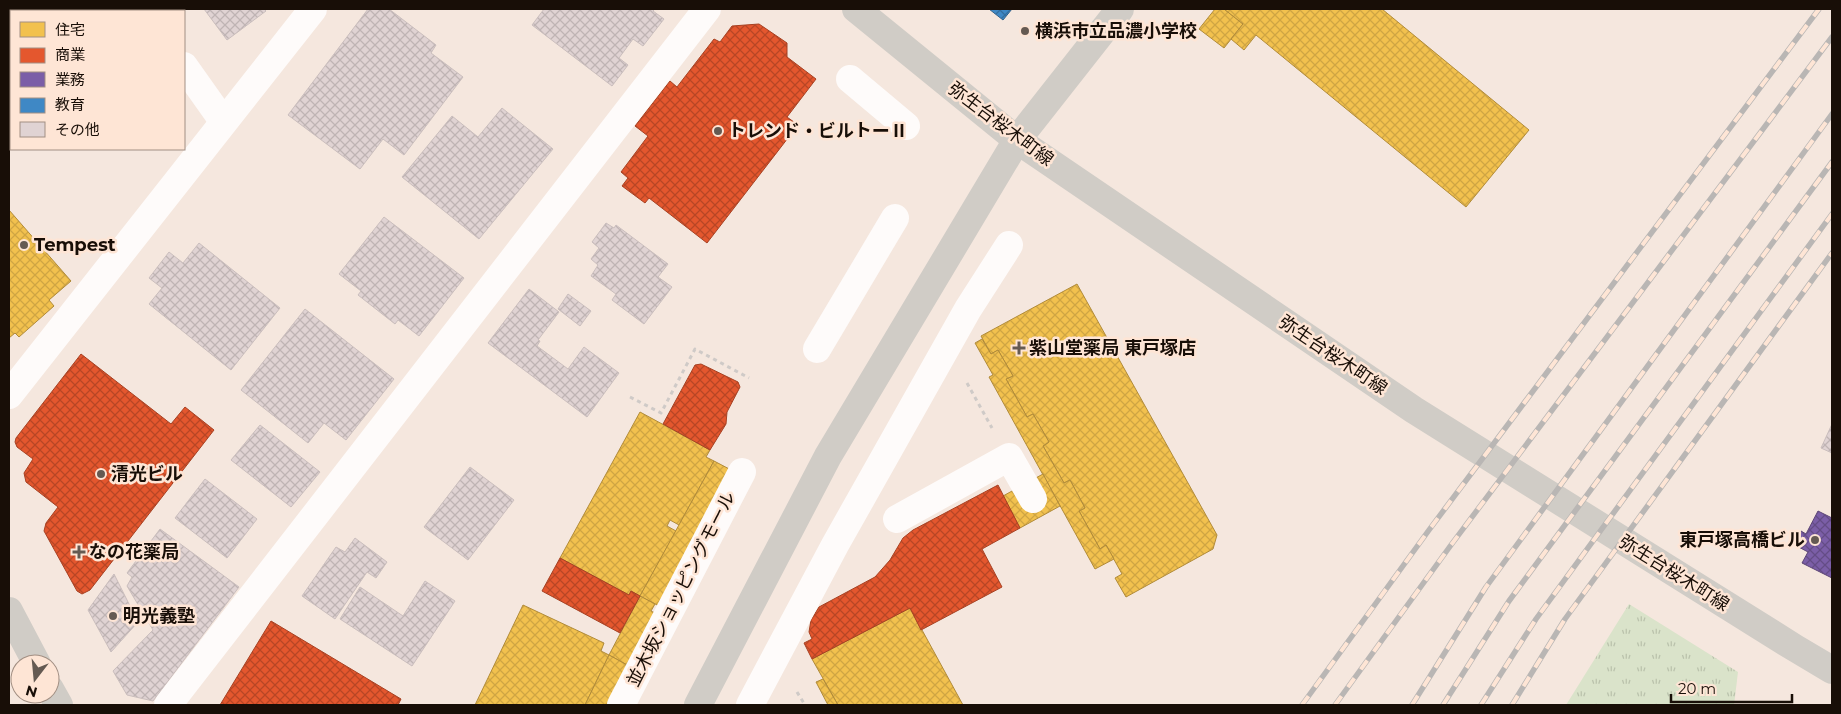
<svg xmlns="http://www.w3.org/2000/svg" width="1841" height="714" viewBox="0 0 1841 714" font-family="Montserrat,'Noto Sans JP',sans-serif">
	<defs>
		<pattern id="grass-tufts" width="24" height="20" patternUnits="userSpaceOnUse" patternTransform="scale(1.25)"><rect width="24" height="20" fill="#dae3ca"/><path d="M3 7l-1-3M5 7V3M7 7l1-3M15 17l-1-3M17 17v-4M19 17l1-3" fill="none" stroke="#bac2ac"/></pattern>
		<pattern id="homes-cross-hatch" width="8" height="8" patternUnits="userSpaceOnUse" patternTransform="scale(1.25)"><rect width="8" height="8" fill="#f2c14e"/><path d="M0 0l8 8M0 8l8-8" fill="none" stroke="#cfa543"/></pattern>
		<pattern id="shops-cross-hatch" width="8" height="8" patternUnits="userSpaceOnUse" patternTransform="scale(1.25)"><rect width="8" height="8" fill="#e4572e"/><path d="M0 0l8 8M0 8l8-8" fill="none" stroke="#b84625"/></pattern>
		<pattern id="offices-cross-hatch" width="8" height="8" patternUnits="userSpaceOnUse" patternTransform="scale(1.25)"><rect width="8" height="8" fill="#7b5ea7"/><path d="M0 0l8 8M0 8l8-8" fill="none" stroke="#644c86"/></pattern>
		<pattern id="schools-cross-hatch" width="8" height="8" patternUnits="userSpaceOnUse" patternTransform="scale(1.25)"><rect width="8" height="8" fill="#3f88c5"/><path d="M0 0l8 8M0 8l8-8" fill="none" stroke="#346e9e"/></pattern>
		<pattern id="building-cross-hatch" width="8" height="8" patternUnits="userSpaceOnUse" patternTransform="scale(1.25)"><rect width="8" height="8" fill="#e0d3d3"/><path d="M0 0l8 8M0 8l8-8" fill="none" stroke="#bfb4b4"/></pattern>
	</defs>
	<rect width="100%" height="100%" fill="#f5e7de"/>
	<polygon fill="url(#grass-tufts)" points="1629,604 1738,672 1734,705 1566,705"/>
	<g fill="url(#homes-cross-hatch)" stroke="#b18b39">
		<polygon points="1215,9 1224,9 1243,24 1224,48 1199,29"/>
		<polygon points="1224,9 1382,9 1529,130 1466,207 1256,35 1244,50 1231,39 1243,24"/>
		<polygon points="9,210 71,281 49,300 54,306 19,337 15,333 9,338"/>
		<polygon points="1077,284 1217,535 1213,549 1126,597 1115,578 1122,574 1106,545 1100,549 1079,511 1085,508 1070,480 1064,483 1043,446 1049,442 1033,414 1027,417 1006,379 1013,376 998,350 991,354 981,336"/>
		<polygon points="982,339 991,354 998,350 1013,376 1006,379 1027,417 1033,414 1049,442 1043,446 1064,483 1070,480 1085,508 1079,511 1100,549 1106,545 1114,559 1095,569 989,377 993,375 975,343"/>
		<polygon points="640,412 710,450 706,457 714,461 679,525 670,520 667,526 676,531 640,596 631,591 629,595 560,558"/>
		<polygon points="714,461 735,472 661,607 640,596"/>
		<polygon points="1043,474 1060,506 1020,528 1003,496"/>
		<polygon points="640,596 655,604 651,611 657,614 629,666 609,655"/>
		<polygon points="523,605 604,643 601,651 609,655 585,705 475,705"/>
		<polygon points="910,608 963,705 838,705 812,659"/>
		<polygon points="609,655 629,666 610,705 585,705"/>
		<polygon points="823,679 838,705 828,705 816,682"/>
	</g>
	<g fill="url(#shops-cross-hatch)" stroke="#a74122">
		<polygon points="759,24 787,43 787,57 816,79 787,117 798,125 707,243 649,198 645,203 622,186 628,178 621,172 648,136 635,126 670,81 677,87 714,39 720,42 732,26"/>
		<polygon points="81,354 171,424 185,407 214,430 90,590 82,594 77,591 44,531 46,523 58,507 26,482 24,473 33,459 17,447 15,442 16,438"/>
		<polygon points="701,364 738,382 740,387 727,412 726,424 710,450 663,424 695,365"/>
		<polygon points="998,485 1020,528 982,549 1002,587 921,630 910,608 812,659 804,643 812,639 809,632 811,620 819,607 875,577 890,560 903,538 913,530"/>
		<polygon points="560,558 629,595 631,591 640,596 620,633 542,591"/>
		<polygon points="271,621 401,699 398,705 220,705"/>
	</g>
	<polygon fill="url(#offices-cross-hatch)" stroke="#5d4677" points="1818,511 1832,518 1832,578 1802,563 1808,552 1795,545 1801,531 1806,534"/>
	<polygon fill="url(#schools-cross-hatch)" stroke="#33638c" points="989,9 1012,9 1003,20"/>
	<g fill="url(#building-cross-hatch)" stroke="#cabebd">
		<polygon points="9,9 101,9 104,11 11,11 11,77 9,80"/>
		<polygon points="204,9 264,9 266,11 227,40"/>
		<polygon points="368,9 389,9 436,45 431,53 463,77 404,155 383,139 360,169 288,115"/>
		<polygon points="544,9 655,9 653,11 664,19 643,46 633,39 619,58 628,65 612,86 532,25"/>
		<polygon points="502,108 553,149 479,239 402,177 452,116 478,137"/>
		<polygon points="384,217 464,278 419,336 398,320 395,324 358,295 361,291 339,274"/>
		<polygon points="606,223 614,228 616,225 668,264 658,277 672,287 644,324 612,300 616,294 591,276 598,265 591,259 599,248 592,242"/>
		<polygon points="199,243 280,308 231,370 149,304 162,288 149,278 169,252 183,263"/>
		<polygon points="529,289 559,312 538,340 540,341 537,346 568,369 584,347 619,373 587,417 488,343"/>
		<polygon points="568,294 591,311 580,326 558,309"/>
		<polygon points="305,309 394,379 346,440 324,423 308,443 241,390"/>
		<polygon points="1832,424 1832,453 1821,448"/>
		<polygon points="260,425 320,472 291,507 231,460"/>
		<polygon points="470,467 514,500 468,560 424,527"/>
		<polygon points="205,479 257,519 227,558 175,518"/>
		<polygon points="160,529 239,587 153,701 127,695 113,671 153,630 127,586 132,577 127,573"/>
		<polygon points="355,538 387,562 376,578 367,572 335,619 302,596 336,547 345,552"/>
		<polygon points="114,574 138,622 111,652 88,610"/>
		<polygon points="425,581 455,601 412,666 340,619 360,587 403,616"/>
	</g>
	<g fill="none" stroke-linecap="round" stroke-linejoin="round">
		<g stroke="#cfcac7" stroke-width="3" stroke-dasharray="4 4" stroke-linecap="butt">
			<polyline points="967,383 992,428"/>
			<polyline points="630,397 661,413 695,349 749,378"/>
			<polyline points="797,692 805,705"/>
		</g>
		<g stroke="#fefbfa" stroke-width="28">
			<polyline points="143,9 145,11"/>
			<polyline points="184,66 223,121"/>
			<polyline points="850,79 906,126"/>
			<polyline points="817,349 895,218"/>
			<polyline points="9,395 313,9"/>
			<polyline points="897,519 1009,457 1033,499"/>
			<polyline points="168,705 707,9"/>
			<polyline points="621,705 742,472"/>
			<polyline points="750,705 835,545 968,309 1009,245"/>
		</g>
		<g stroke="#d0ccc6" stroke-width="28">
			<polyline points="856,9 1017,140 1414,410 1795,648 1832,670"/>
			<polyline points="9,611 37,664"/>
			<polyline points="50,689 59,705"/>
			<polyline points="698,705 828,456 1017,140 1120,9"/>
		</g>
		<defs>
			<g id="rail">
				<polyline points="1302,705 1429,530 1819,9"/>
				<polyline points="1335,705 1451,545 1832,37"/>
				<polyline points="1412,705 1486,587 1832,114"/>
				<polyline points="1443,705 1509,601 1832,162"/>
				<polyline points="1481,705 1536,619 1832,214"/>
				<polyline points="1512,705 1565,619 1832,253"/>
			</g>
		</defs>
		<use href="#rail" stroke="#b9b6b4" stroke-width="5.5"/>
		<use href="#rail" stroke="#fee5d5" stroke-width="4" stroke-dasharray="11" stroke-linecap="butt"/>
	</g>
	<g fill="#655a52" stroke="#fee5d5" stroke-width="2">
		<circle cx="1025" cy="31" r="5"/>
		<circle cx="718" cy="131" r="5"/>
		<circle cx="24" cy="245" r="5"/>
		<path d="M1016.5 340.5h5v5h5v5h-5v5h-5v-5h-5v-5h5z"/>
		<circle cx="101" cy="474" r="5"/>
		<circle cx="1815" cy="540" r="5"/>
		<path d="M76.5 544.5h5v5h5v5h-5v5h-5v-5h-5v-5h5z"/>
		<circle cx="113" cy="616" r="5"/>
	</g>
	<g text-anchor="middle" stroke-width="5" stroke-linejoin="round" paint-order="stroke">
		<g font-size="18" font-weight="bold" fill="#180e07" stroke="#fee5d5" text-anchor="start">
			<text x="1035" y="37">横浜市立品濃小学校</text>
			<text x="728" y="137">トレンド・ビルトーⅡ</text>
			<text x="34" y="251">Tempest</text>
			<text x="1029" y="354">紫山堂薬局 東戸塚店</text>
			<text x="111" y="480">清光ビル</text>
			<text x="1805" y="546" text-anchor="end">東戸塚高橋ビル</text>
			<text x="89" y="558">なの花薬局</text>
			<text x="123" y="622">明光義塾</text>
		</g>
		<g font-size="18" fill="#180e07" stroke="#fee5d5">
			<text transform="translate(1001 124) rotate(37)" y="6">弥生台桜木町線</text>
			<text transform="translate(1333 355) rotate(34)" y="6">弥生台桜木町線</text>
			<text transform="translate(1674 573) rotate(32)" y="6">弥生台桜木町線</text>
			<text transform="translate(681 589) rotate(-63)" y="6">並木坂ショッピングモール</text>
		</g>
	</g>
	<rect width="1841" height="714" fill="none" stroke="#180e07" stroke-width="20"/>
	<rect x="10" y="10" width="175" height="140" fill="#fee5d5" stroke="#a28f83"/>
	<rect x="20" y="22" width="25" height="15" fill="#f2c14e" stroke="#a28f83"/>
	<text x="55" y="35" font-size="15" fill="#180e07">住宅</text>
	<rect x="20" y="48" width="25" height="15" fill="#e4572e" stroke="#a28f83"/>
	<text x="55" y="60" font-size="15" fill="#180e07">商業</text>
	<rect x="20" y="72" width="25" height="15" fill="#7b5ea7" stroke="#a28f83"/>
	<text x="55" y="85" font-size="15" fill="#180e07">業務</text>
	<rect x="20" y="98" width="25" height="15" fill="#3f88c5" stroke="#a28f83"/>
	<text x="55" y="110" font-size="15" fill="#180e07">教育</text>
	<rect x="20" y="122" width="25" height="15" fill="#e0d3d3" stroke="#a28f83"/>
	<text x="55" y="135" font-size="15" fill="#180e07">その他</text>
	<g transform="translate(35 679) rotate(196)"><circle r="24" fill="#fee5d5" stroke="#a28f83"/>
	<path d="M0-4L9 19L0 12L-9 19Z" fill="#655a52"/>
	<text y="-8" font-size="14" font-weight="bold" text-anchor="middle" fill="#180e07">N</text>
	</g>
	<path d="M1671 694v8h121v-8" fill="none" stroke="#180e07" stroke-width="2.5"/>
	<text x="1678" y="694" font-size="15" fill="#180e07" stroke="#fee5d5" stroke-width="4" paint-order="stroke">20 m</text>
</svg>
